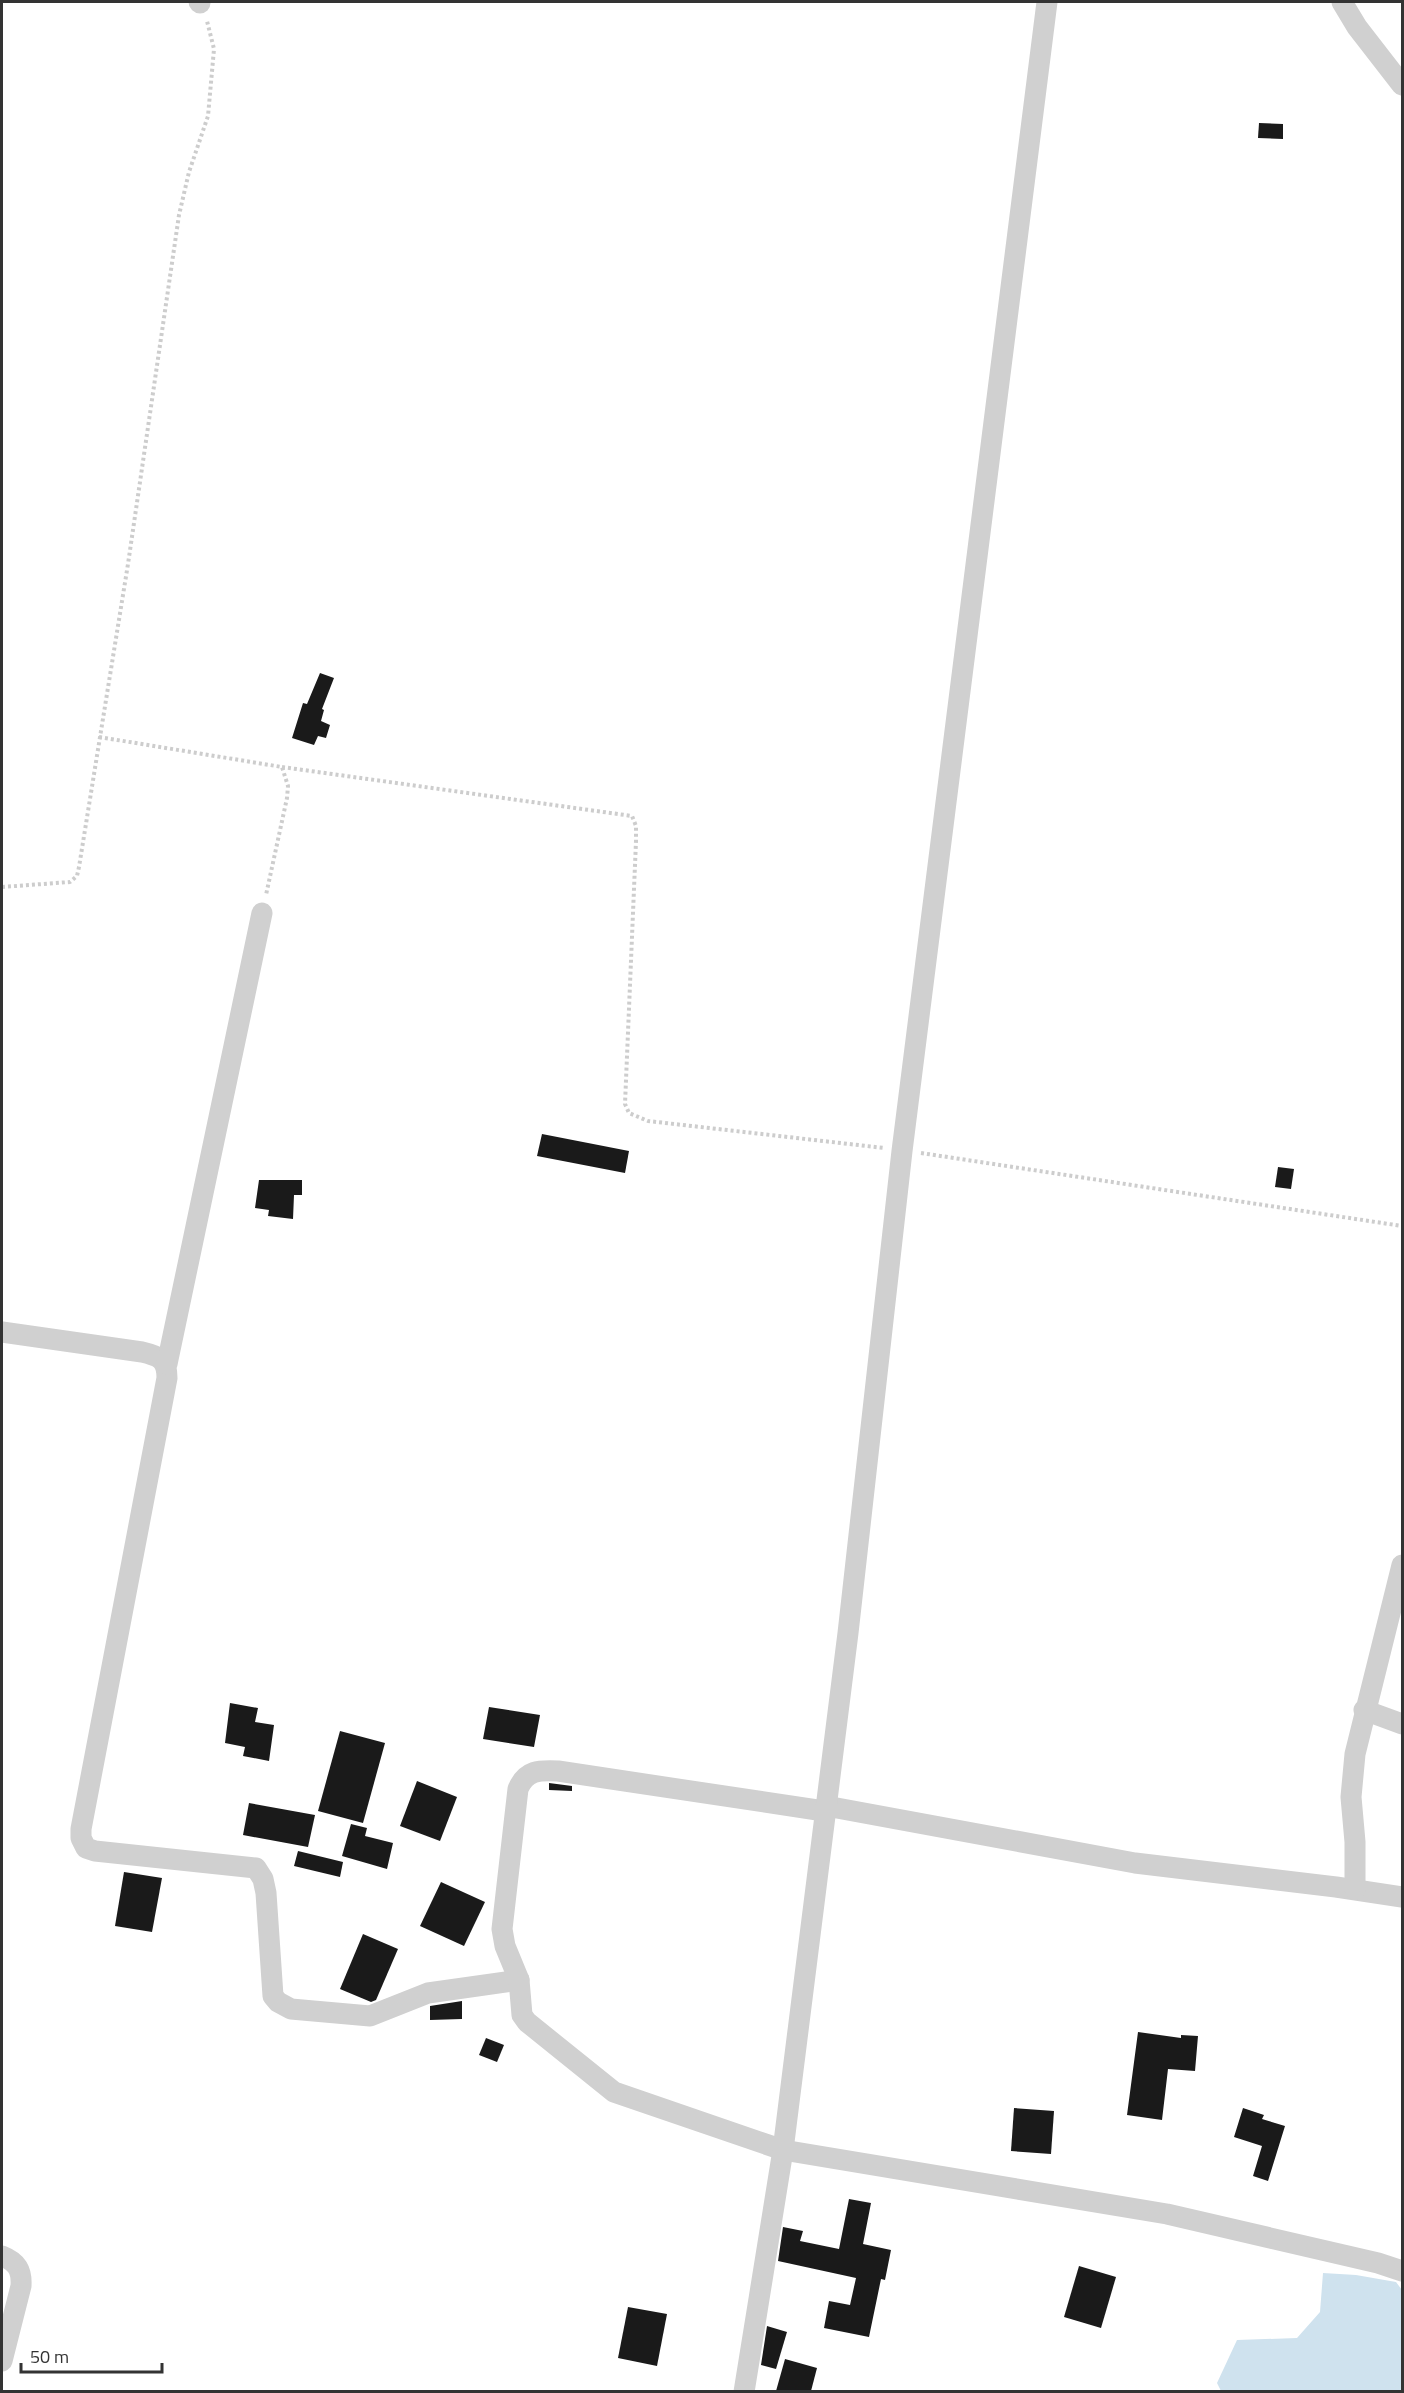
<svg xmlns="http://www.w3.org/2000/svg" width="1404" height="2393" viewBox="0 0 1404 2393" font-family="'Titillium Web',sans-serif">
	<rect width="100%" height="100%" fill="#fff"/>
	<polygon fill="#cfe2ee" points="1323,2273 1356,2275 1396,2282 1402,2290 1402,2391 1221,2391 1217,2383 1237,2340 1297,2338 1320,2312"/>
	<g fill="#1a1a1a">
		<polygon points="1259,123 1283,124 1283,139 1258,138"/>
		<polygon points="320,673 334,678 322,709 324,710 321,721 330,725 326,738 318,736 314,745 292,738 303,703 307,704"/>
		<polygon points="542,1134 629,1151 625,1173 537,1156"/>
		<polygon points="1278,1167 1294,1169 1291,1189 1275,1187"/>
		<polygon points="259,1180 302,1180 302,1195 294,1195 293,1219 268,1216 269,1210 255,1208"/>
		<polygon points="230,1703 258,1708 255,1722 274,1725 269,1761 243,1756 245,1747 225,1743"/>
		<polygon points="489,1707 540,1715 534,1747 483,1739"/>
		<polygon points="340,1731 385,1743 363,1823 318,1811"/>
		<polygon points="417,1781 457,1797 440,1841 400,1826"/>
		<polygon points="549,1783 572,1786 572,1791 549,1790"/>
		<polygon points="249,1803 315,1815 308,1847 243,1835"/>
		<polygon points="351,1824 367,1828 365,1836 393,1843 387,1869 342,1856"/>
		<polygon points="298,1851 343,1862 340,1877 294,1866"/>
		<polygon points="124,1872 162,1878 152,1932 115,1926"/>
		<polygon points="441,1882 485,1902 464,1946 420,1926"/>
		<polygon points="363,1934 398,1949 376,2000 371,2002 340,1989"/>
		<polygon points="462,2001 462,2019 430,2020 430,2006"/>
		<polygon points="1138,2032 1181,2038 1181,2035 1198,2036 1195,2071 1168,2069 1162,2120 1127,2115"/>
		<polygon points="486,2038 504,2045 497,2062 479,2055"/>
		<polygon points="1014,2108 1054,2111 1051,2154 1011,2151"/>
		<polygon points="1243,2108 1264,2115 1262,2119 1285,2126 1268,2181 1253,2176 1262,2146 1234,2137"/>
		<polygon points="849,2199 871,2203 863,2244 891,2250 885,2280 881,2279 869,2337 824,2328 829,2301 850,2305 856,2278 778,2261 783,2227 803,2231 800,2241 839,2249"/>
		<polygon points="1079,2266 1116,2277 1101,2328 1064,2317"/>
		<polygon points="628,2307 667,2314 657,2366 618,2358"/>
		<polygon points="767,2326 787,2332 776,2369 761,2365"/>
		<polygon points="785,2359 817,2368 811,2391 776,2391"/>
	</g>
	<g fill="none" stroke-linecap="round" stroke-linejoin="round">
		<g stroke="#cdcdcd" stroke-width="4" stroke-dasharray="3 3" stroke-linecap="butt">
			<polyline points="99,737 282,767 288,786 287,798 266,895"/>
			<polyline points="282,767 632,816 636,826 636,841 625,1104 629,1113 648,1121 884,1148"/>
			<polyline points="2,887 70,882 77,876 79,867 128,564 179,215 189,172 208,116 214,49 207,21"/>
			<polyline points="921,1153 1402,1226"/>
		</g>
		<g stroke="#d0d0d0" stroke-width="21">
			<polyline points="199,2 200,3"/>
			<polyline points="1342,2 1357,27 1402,85"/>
			<path d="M 2,1332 L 142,1352 C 159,1356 167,1359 167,1378 L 81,1829 L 81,1838 L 86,1848 L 95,1851 L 256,1868 L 263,1879 L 266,1893 L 273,1996 L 278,2002 L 291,2009 L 370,2016 L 428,1993 L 519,1980"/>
			<polyline points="167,1364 262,913"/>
			<polyline points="1364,1710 1402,1724"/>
			<polyline points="826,1806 1135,1863 1336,1887 1402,1897"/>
			<path d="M 824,1811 L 558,1771 C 539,1770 526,1770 518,1789 L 502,1929 L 505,1946 L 519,1980 L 522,2015 L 527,2022 L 614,2092 L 783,2150 L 1167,2214 L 1378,2263 L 1402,2271"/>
			<polyline points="1355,1889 1355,1842 1351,1797 1355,1754 1402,1565"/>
			<path d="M 2,2256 C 17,2262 22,2270 21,2286 L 2,2361"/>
			<polyline points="744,2392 783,2150 848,1633 902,1151 1047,2"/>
		</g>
	</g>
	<rect width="1404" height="2393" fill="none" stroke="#333333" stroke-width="6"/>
	<path d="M21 2363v9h141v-9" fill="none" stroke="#333333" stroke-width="3"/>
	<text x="30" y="2363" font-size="18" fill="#333333" stroke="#ffffff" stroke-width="4.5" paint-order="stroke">50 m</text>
</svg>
